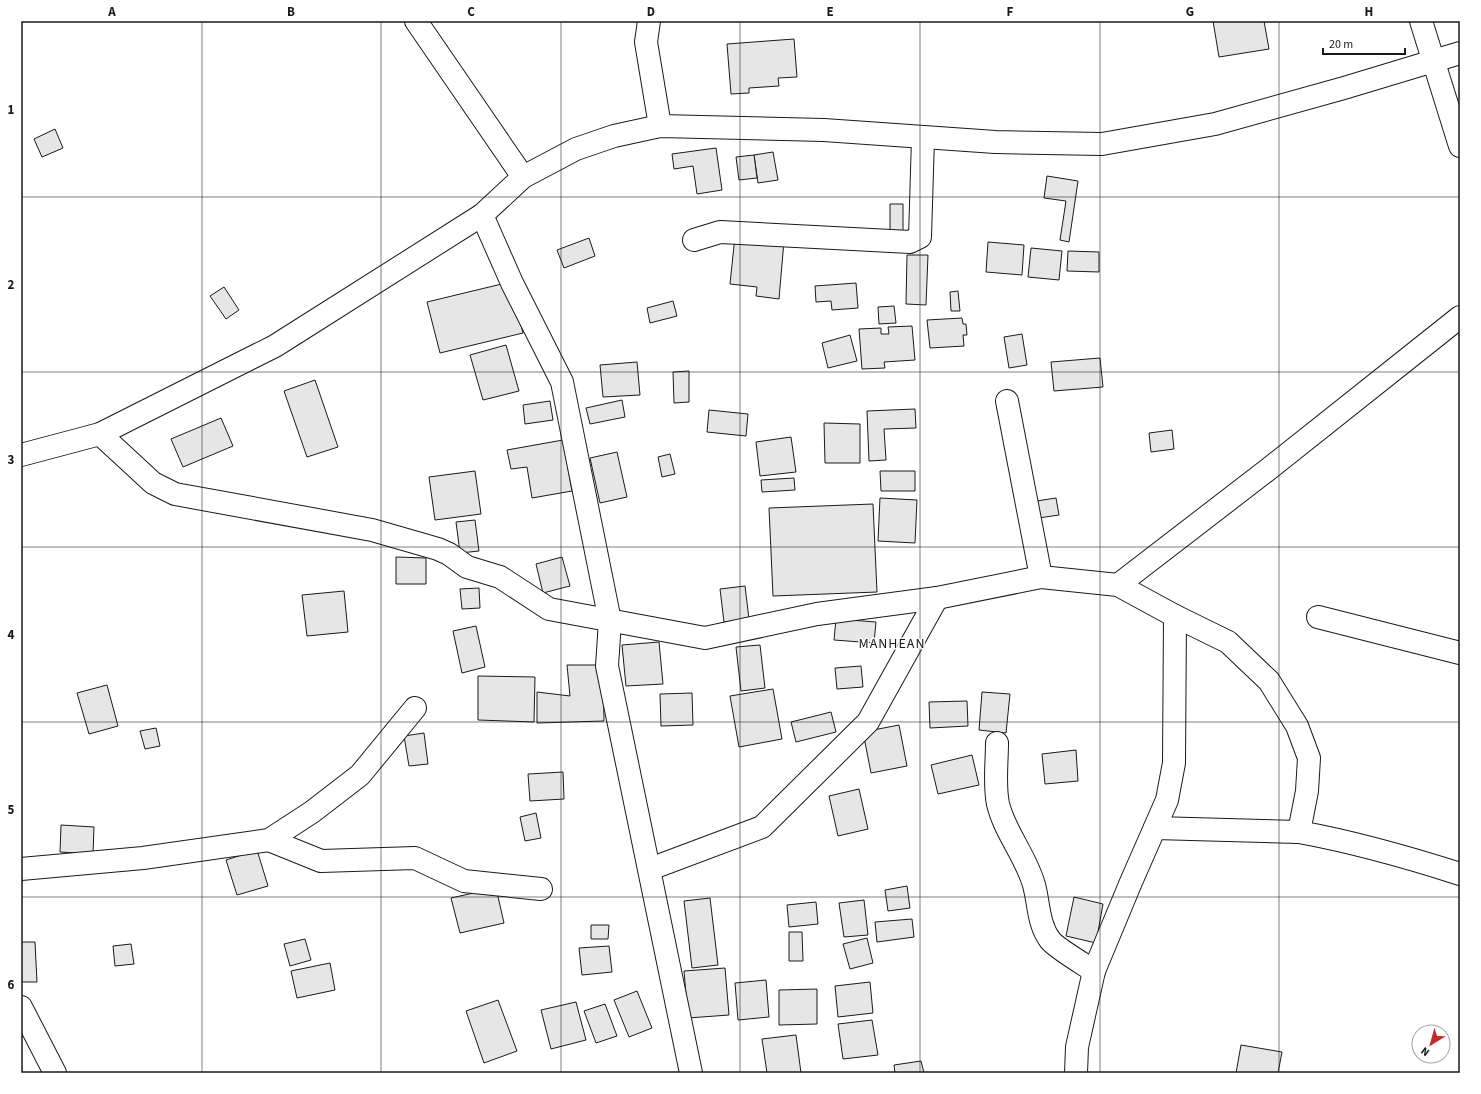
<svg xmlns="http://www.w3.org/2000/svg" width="1481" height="1094" viewBox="0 0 1481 1094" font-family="'Source Sans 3',sans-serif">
	<rect width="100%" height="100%" fill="#fff"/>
	<g fill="#e6e6e6" stroke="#1a1a1a">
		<polygon points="1213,21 1264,21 1269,49 1219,57"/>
		<polygon points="794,39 797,77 778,78 779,86 749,88 749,93 731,94 727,44"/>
		<polygon points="55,129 63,148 42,157 34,139"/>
		<polygon points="716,148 722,190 697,194 693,166 674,169 672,154"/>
		<polygon points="773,152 778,180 758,183 754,155"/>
		<polygon points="754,155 757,178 739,180 736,157"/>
		<polygon points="1047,176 1078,181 1069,242 1060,240 1066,201 1044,198"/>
		<polygon points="890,204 903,204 903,231 890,232"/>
		<polygon points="735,236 784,241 779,299 756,296 757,287 730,284"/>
		<polygon points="589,238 595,256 564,268 557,250"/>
		<polygon points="988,242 1024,245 1022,275 986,272"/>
		<polygon points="1031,248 1062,251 1059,280 1028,277"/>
		<polygon points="1068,251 1099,252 1099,272 1067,271"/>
		<polygon points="907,255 928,255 926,305 906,304"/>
		<polygon points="510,282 523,333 440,353 427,302"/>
		<polygon points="856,283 858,308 832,310 831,301 816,302 815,286"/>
		<polygon points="224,287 239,310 226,319 210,296"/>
		<polygon points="958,291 960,311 951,311 950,292"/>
		<polygon points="673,301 677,316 650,323 647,308"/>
		<polygon points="894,306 896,323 879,324 878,307"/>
		<polygon points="962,318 963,324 966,324 967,335 963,335 964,346 930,348 927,320"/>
		<polygon points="912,326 915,360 884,362 885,368 862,369 859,329 881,328 881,334 889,334 888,327"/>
		<polygon points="1022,334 1027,365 1009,368 1004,337"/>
		<polygon points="850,335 857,361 828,368 822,343"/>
		<polygon points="506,345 519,391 483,400 470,355"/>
		<polygon points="1100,358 1103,387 1054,391 1051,362"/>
		<polygon points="637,362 640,395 603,397 600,365"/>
		<polygon points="689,371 689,402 674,403 673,372"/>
		<polygon points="315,380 338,447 307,457 284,391"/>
		<polygon points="622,400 625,417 590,424 586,408"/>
		<polygon points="550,401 553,420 525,424 523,405"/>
		<polygon points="915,409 916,428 884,429 886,460 869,461 867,411"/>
		<polygon points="709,410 748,414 746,436 707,432"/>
		<polygon points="221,418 233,446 183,467 171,439"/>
		<polygon points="824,423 860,424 860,463 825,463"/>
		<polygon points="1172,430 1174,449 1151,452 1149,433"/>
		<polygon points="791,437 796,472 760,476 756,442"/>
		<polygon points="563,440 572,491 532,498 527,467 511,469 507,450"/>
		<polygon points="617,452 627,497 600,503 590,458"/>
		<polygon points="670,454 675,474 662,477 658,457"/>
		<polygon points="475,471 481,514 435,520 429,477"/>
		<polygon points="880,471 915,471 915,491 881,491"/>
		<polygon points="794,478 795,490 762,492 761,480"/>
		<polygon points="880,498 917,500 915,543 878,541"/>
		<polygon points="1056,498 1059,515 1032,519 1030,502"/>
		<polygon points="873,504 877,592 773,596 769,508"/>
		<polygon points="475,520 479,551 460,553 456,522"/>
		<polygon points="396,557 426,558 426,584 396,584"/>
		<polygon points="562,557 570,586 543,593 536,564"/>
		<polygon points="745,586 749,619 724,622 720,589"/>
		<polygon points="479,588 480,608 462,609 460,589"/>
		<polygon points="344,591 348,632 307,636 302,595"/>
		<polygon points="836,619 876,622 874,643 834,640"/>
		<polygon points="476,626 485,667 462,673 453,631"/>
		<polygon points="659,642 663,684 626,686 622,645"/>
		<polygon points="760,645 765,688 741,691 736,647"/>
		<polygon points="567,665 603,665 604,721 537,723 537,692 570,696"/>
		<polygon points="861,666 863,687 837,689 835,668"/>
		<polygon points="478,676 535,677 534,722 478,720"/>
		<polygon points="107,685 118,726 89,734 77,693"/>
		<polygon points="773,689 782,739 739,747 730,696"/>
		<polygon points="982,692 1010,694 1006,733 979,730"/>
		<polygon points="692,693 693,725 661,726 660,694"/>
		<polygon points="967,701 968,726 930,728 929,702"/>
		<polygon points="831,712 836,732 796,742 791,722"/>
		<polygon points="899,725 907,766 871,773 863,732"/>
		<polygon points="156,728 160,746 145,749 140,731"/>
		<polygon points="424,733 428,764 409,766 404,736"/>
		<polygon points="1076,750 1078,781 1045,784 1042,754"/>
		<polygon points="972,755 979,785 938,794 931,765"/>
		<polygon points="563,772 564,799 530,801 528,774"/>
		<polygon points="859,789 868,829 838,836 829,796"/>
		<polygon points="536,813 541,838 525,841 520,817"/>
		<polygon points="61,825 94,827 93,854 60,852"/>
		<polygon points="257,850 268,886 237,895 226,860"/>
		<polygon points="907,886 910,908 888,911 885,890"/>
		<polygon points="496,888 504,923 460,933 451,898"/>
		<polygon points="1074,897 1103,904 1096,943 1066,936"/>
		<polygon points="710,898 718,965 692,968 684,901"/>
		<polygon points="864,900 868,935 844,937 839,903"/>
		<polygon points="816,902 818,924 789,927 787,905"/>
		<polygon points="912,919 914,937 877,942 875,922"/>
		<polygon points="591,925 609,925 608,939 591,939"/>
		<polygon points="789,932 802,932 803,961 789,961"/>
		<polygon points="867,938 873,963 850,969 843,944"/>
		<polygon points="305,939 311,960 290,966 284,944"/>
		<polygon points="21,942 35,942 37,982 21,982"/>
		<polygon points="131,944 134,964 115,966 113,946"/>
		<polygon points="609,946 612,972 582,975 579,948"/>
		<polygon points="330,963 335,990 297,998 291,971"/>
		<polygon points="725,968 729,1015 688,1018 684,971"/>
		<polygon points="766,980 769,1017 738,1020 735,983"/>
		<polygon points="870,982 873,1013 838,1017 835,986"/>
		<polygon points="817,989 817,1024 779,1025 779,990"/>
		<polygon points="637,991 652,1028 629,1037 614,1000"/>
		<polygon points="498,1000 517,1051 484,1063 466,1011"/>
		<polygon points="576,1002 586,1040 551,1049 541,1010"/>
		<polygon points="605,1004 617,1036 596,1043 584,1011"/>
		<polygon points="872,1020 878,1055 843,1059 838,1024"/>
		<polygon points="796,1035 801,1073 767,1073 762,1039"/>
		<polygon points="1241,1045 1282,1052 1278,1073 1236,1073"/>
		<polygon points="921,1061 924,1073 895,1073 894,1065"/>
	</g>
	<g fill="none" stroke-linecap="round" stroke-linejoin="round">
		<defs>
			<g id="street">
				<polyline points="649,21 646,42 660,126"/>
				<polyline points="1421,21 1460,146"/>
				<polyline points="523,177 576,149 614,136 660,126 824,130 995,142 1102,144 1215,124 1344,88 1460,53"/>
				<polyline points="482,215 512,283 562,382 610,621 607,666 691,1073"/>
				<polyline points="694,240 720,232 910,242 920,237 923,138"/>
				<polyline points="1007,401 1041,577"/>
				<path d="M 100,434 L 153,483 L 175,494 L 372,530 L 438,549 L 449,554 L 467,567 L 500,577 L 549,609 L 705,638 L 817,614 L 937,598 L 1041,577 L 1118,585 L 1175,616 L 1228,642 L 1269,681 L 1297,726 L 1309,758 L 1307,791 L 1299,832 C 1354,842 1407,857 1460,874"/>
				<polyline points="1118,585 1270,468 1460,317"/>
				<polyline points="1318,617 1460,653"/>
				<path d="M 997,743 C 997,762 994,785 998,804 C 1005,833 1026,856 1034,885 C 1039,903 1038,924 1050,940 C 1056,948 1085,965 1094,971"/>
				<polyline points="1155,828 1299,832"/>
				<polyline points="269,840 321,861 415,858 464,881 541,889"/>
				<polyline points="21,869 143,858 269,840 312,812 360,775 415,708"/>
				<polyline points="650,869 762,827 868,722 937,598"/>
				<polyline points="21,1007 55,1073"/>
				<polyline points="1076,1073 1077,1047 1094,971 1131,882 1167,800 1174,763 1175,616"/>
			</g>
			<polyline id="secondary" points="21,455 100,434 275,346 482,215 523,177 416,21"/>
		</defs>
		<use href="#street" stroke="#1a1a1a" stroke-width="24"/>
		<use href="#secondary" stroke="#1a1a1a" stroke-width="24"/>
		<use href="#street" stroke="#fff" stroke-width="22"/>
		<use href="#secondary" stroke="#fff" stroke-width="22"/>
	</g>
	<path fill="none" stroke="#1a1a1a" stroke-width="1" stroke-opacity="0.55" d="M 202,21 L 202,1073M 381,21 L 381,1073M 561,21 L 561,1073M 740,21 L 740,1073M 920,21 L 920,1073M 1100,21 L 1100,1073M 1279,21 L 1279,1073M 21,197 L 1460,197M 21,372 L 1460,372M 21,547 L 1460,547M 21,722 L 1460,722M 21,897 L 1460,897"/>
	<g text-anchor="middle" stroke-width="3" stroke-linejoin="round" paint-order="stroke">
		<g font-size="14" letter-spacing="1" fill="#1a1a1a" stroke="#fff">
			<text x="892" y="648">MANHEAN</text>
		</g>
	</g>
	<rect width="1481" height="1094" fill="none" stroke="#ffffff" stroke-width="44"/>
	<g transform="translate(1431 1044) rotate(217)"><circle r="19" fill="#ffffff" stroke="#a3a3a3"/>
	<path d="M0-3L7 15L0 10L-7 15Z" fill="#c62828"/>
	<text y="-6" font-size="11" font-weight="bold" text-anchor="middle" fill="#1a1a1a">N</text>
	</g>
	<path d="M1323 48v6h82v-6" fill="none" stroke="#1a1a1a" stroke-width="2"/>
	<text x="1329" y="48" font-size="12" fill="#1a1a1a" stroke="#ffffff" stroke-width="3" paint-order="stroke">20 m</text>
	<rect x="22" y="22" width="1437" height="1050" fill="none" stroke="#1a1a1a" stroke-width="1.5"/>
	<g font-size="13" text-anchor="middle" font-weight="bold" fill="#1a1a1a">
		<text x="112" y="16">A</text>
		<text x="291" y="16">B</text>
		<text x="471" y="16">C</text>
		<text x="651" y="16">D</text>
		<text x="830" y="16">E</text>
		<text x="1010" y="16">F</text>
		<text x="1190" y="16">G</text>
		<text x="1369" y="16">H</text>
		<text x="11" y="114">1</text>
		<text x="11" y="289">2</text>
		<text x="11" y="464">3</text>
		<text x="11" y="639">4</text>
		<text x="11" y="814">5</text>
		<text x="11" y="989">6</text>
	</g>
</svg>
